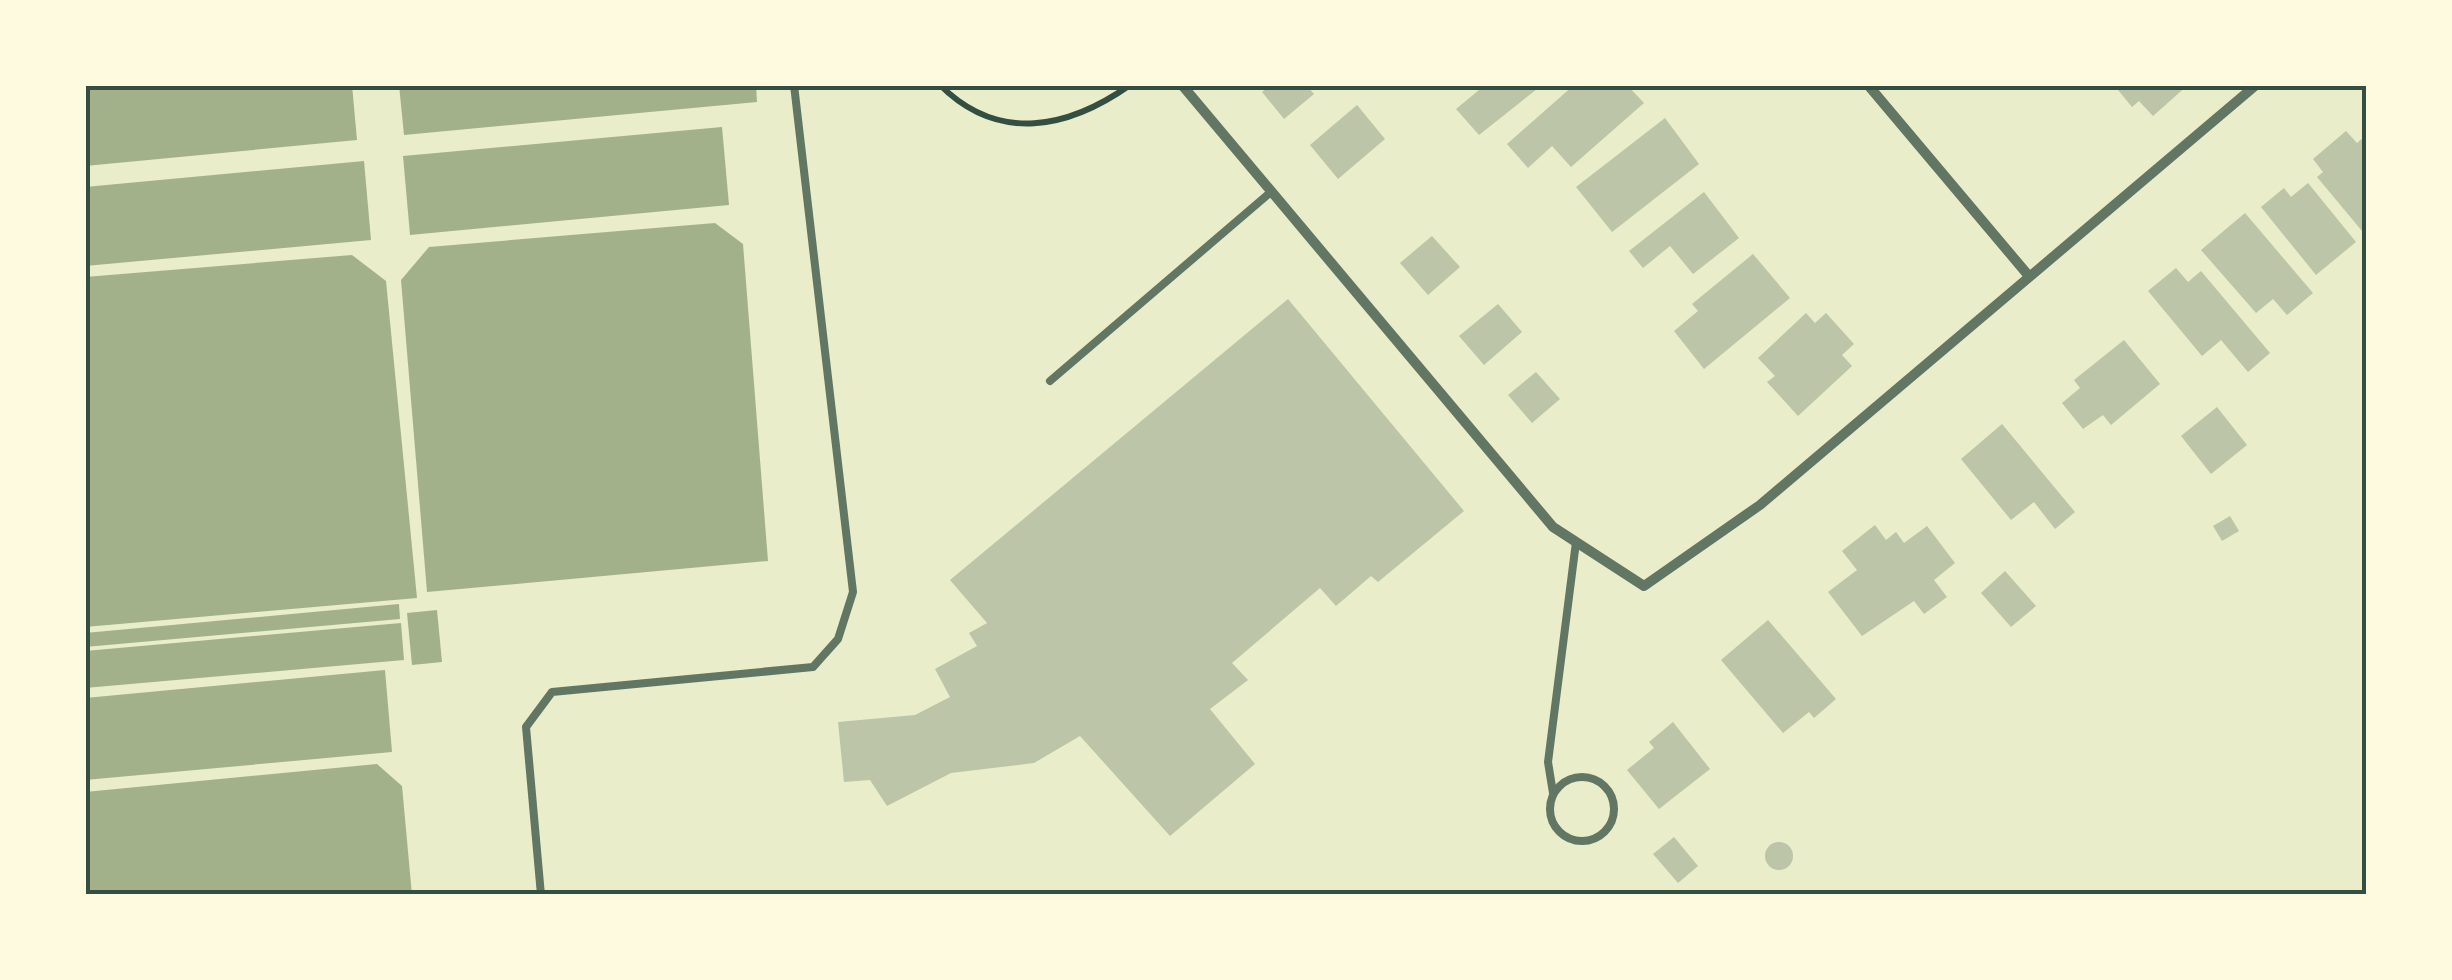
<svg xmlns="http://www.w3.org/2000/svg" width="2452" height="980" viewBox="0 0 2452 980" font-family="Mulish,sans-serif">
	<rect width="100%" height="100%" fill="#e9edc9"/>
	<g fill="#a3b18a">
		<polygon points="85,85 352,85 357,140 85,166"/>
		<polygon points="399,85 756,85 757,102 404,135"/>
		<polygon points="722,127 729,205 410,235 403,156"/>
		<polygon points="364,161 371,240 85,266 85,187"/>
		<polygon points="715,223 743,244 768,561 427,592 401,280 429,247"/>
		<polygon points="352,255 386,281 417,598 85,627 85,277"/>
		<polygon points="399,604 400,619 85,647 85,633"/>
		<polygon points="437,610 442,662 412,665 407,613"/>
		<polygon points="401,623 404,660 85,688 85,651"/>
		<polygon points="385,670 392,752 85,780 85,698"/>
		<polygon points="377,764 402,786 412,895 85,895 85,792"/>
	</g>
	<g fill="#bcc5a7">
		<polygon points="1270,85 1306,85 1314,94 1284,119 1262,92"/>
		<polygon points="1485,85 1542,85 1479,135 1456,109"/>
		<polygon points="1574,85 1627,85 1644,103 1571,167 1552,146 1528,168 1507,144"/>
		<polygon points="2114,85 2188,85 2153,116 2139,101 2132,107"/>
		<polygon points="1357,105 1385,139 1338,179 1310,145"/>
		<polygon points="1665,118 1699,164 1612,232 1576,187"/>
		<polygon points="2346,131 2357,143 2364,137 2367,141 2367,237 2317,177 2323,172 2313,159"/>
		<polygon points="2308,183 2356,242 2316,275 2261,207 2284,188 2291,197"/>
		<polygon points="1704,192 1739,238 1693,274 1670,246 1643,268 1629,251"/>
		<polygon points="2245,213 2313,293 2287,315 2273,299 2256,313 2201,250"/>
		<polygon points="1432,236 1460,267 1428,295 1400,263"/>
		<polygon points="1753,254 1790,298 1704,369 1674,331 1698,311 1692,304"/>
		<polygon points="2176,268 2188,282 2201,271 2270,353 2248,372 2221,340 2202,356 2148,291"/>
		<polygon points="1288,299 1464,511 1378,582 1371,576 1336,606 1320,588 1232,663 1248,680 1210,709 1255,764 1170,836 1080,736 1034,763 951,773 887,806 870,780 844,782 838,722 915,715 950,697 935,669 977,646 969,633 987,623 950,580"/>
		<polygon points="1498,304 1522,332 1484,365 1459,336"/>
		<polygon points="1806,313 1815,323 1826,313 1854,344 1842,355 1852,366 1798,416 1767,382 1775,376 1758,358"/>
		<polygon points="2124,340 2160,384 2111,425 2103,415 2083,429 2062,403 2080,388 2074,380"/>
		<polygon points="1536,372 1560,399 1532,423 1508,395"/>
		<polygon points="2217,407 2247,445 2211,474 2181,436"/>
		<polygon points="2002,424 2075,512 2055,529 2034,502 2011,520 1961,459"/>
		<polygon points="2230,516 2239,531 2222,541 2213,526"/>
		<polygon points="1875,525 1886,540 1896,532 1904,543 1927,526 1955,563 1934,580 1947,597 1924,614 1914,601 1862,636 1828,592 1857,570 1842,551"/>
		<polygon points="2005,571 2036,606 2011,627 1981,593"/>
		<polygon points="1768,620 1836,699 1814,718 1809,712 1783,733 1721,660"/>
		<polygon points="1673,722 1710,769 1659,809 1627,770 1654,748 1649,742"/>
		<polygon points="1674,837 1698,866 1678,883 1653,854"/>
		<circle cx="1779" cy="856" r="14"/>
	</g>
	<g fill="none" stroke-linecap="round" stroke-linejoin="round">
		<path stroke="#344e41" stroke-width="6" d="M 940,85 C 999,144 1069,128 1130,85"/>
		<g stroke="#617663" stroke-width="8">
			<polyline points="1050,381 1272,191"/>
			<circle cx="1582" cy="809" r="32"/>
			<polyline points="1553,793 1548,762 1576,542"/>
			<polyline points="541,895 526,727 552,692 813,667 838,639 853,592 794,85"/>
		</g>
		<g stroke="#617663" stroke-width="10">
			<polyline points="1182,85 1553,527 1644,586 1760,505 2256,85"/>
			<polyline points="1868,85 2028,275"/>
		</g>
	</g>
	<rect width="2452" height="980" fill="none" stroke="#fefae0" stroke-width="175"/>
	<rect x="88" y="88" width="2276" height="804" fill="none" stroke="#344e41" stroke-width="4"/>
</svg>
